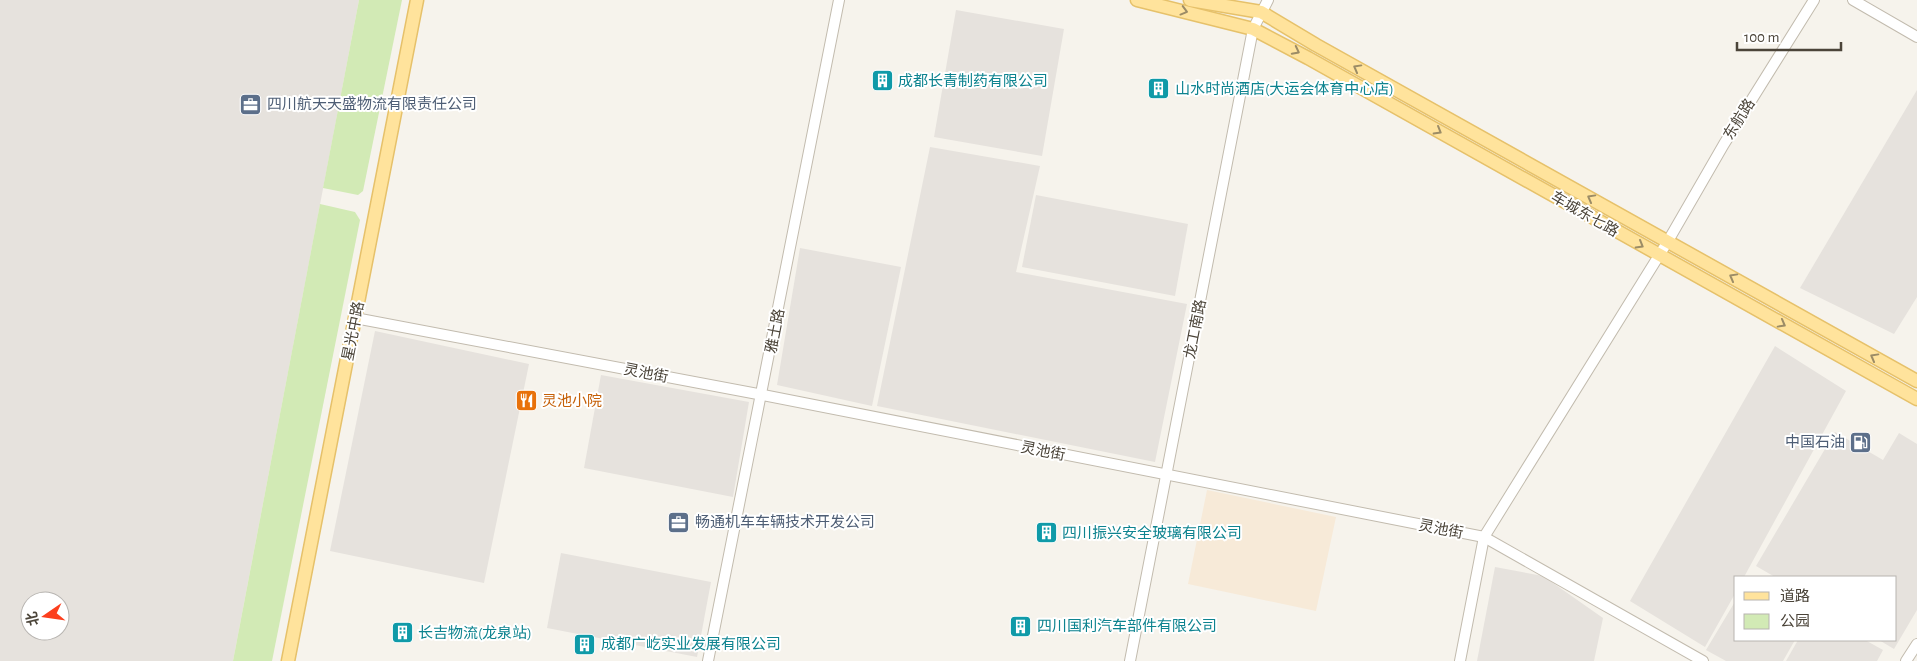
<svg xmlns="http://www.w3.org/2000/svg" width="1917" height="661" viewBox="0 0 1917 661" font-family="'Alegreya Sans','Noto Sans SC',sans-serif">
	<rect width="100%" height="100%" fill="#f6f3ec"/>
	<polygon fill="#f7ead8" points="1207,490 1336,517 1316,611 1188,584"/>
	<g fill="#e6e2dd" fill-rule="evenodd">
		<path d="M 0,0 L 359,0 L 233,661 L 0,661 ZM 30,601 L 60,601 L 60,631 L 30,631 Z"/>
		<polygon points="956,10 1064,29 1042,156 934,137"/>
		<polygon points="1917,90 1917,297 1894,334 1800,288"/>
		<polygon points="930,147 1040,166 1016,272 1187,304 1155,462 877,406"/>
		<polygon points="1036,195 1188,224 1175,296 1022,267"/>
		<polygon points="800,248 901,267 872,406 777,385"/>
		<polygon points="375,331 529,364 484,583 330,551"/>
		<polygon points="1775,346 1846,391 1744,577 1736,577 1736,592 1705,647 1630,601"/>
		<polygon points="601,375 749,402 733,497 584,468"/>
		<polygon points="1835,432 1883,460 1899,433 1917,444 1917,610 1894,649 1879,640 1896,640 1896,577 1775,577 1756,566"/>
		<polygon points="561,553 711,582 697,657 547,628"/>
		<polygon points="1495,567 1543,576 1603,618 1594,661 1477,661"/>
		<polygon points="1736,600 1736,640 1795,640 1783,661 1726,661 1706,650"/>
		<polygon points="1798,640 1865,640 1883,650 1877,661 1786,661"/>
	</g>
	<g fill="#d2eab5">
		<polygon points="359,0 402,0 363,191 358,195 323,188"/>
		<polygon points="320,204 355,212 360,220 272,661 233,661"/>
	</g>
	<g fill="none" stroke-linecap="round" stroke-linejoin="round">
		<defs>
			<g id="minor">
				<polyline points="1853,0 1917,37"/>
				<polyline points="355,318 763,395 1484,537 1703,661"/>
				<polyline points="708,661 839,0"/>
				<polyline points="1130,661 1253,29 1268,0"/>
				<polyline points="1460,661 1484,537 1668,241 1724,144 1814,0"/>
				<polyline points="1906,661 1917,644"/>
			</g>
			<g id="major">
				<polyline points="1137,0 1253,29 1308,58 1917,399"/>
				<polyline points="1190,0 1261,12 1316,45 1917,381"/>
				<polyline points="288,661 417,0"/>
			</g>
		</defs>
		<use href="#minor" stroke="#c2bbae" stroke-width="12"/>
		<use href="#major" stroke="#e6c16a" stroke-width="15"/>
		<use href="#minor" stroke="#fff" stroke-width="10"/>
		<use href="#major" stroke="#ffe39c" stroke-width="12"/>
	</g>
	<defs><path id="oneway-chevron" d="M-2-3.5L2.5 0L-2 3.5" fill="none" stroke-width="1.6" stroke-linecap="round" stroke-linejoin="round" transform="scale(1.25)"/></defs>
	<g stroke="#9c8c66">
		<use href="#oneway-chevron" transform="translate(1184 11) rotate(15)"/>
		<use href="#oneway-chevron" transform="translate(1296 51) rotate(27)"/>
		<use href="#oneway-chevron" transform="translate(1357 68) rotate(-151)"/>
		<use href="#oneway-chevron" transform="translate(1438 131) rotate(30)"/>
		<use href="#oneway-chevron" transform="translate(1591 198) rotate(-151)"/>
		<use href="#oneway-chevron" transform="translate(1640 245) rotate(30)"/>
		<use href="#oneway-chevron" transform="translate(1733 277) rotate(-151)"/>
		<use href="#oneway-chevron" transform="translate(1782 324) rotate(29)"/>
		<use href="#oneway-chevron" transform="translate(1874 357) rotate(-151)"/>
	</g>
	<defs>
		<symbol id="building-square" viewBox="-11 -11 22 22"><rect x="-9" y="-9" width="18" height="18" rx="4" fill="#0f9aa8" stroke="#fff"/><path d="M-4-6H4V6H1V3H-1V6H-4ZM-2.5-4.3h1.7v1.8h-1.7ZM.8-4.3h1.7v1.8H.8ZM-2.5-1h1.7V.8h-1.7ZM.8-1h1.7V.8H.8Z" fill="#fff"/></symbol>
		<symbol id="office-square" viewBox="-11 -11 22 22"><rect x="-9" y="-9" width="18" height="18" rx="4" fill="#5c6f8a" stroke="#fff"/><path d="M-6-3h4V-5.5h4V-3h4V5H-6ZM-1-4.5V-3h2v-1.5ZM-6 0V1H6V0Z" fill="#fff"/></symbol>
		<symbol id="restaurant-square" viewBox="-11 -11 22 22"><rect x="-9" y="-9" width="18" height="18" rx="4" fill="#e8710a" stroke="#fff"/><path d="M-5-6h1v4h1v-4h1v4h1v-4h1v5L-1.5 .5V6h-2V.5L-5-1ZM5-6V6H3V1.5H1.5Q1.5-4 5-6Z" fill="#fff"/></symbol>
		<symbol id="fuel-square" viewBox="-11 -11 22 22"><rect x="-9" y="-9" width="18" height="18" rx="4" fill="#5c6f8a" stroke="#fff"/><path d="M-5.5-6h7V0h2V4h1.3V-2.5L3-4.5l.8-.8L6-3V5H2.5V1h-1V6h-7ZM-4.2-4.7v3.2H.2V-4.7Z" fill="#fff"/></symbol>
	</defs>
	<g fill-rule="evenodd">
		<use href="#building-square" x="870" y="68" width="25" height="25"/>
		<use href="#building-square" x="1146" y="76" width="25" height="25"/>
		<use href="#office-square" x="238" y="92" width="25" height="25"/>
		<use href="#restaurant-square" x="514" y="388" width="25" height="25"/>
		<use href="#fuel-square" x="1848" y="430" width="25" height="25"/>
		<use href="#office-square" x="666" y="510" width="25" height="25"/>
		<use href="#building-square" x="1034" y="520" width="25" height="25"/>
		<use href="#building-square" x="1008" y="614" width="25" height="25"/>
		<use href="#building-square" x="390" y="620" width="25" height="25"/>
		<use href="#building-square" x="572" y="632" width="25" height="25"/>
	</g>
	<g text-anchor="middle" stroke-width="4" stroke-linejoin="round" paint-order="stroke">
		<g font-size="15" fill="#0d838f" stroke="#fff" text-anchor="start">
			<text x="898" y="86">成都长青制药有限公司</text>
			<text x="1175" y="94">山水时尚酒店(大运会体育中心店)</text>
			<text x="1062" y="538">四川振兴安全玻璃有限公司</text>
			<text x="1037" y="631">四川国利汽车部件有限公司</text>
			<text x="418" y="638">长吉物流(龙泉站)</text>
			<text x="601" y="649">成都广屹实业发展有限公司</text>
		</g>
		<g font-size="15" fill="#4e5e75" stroke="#fff" text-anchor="start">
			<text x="267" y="109">四川航天天盛物流有限责任公司</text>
			<text x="1845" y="447" text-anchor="end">中国石油</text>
			<text x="695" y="527">畅通机车车辆技术开发公司</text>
		</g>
		<g font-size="15" fill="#4b4439" stroke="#fff">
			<text transform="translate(1739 119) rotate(-58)" y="5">东航路</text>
			<text transform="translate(1585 214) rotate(30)" y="5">车城东七路</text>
			<text transform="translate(1195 329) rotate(-79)" y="5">龙工南路</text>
			<text transform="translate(353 331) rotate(-79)" y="5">星光中路</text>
			<text transform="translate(775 331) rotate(-79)" y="5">雅土路</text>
			<text transform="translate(646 373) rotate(11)" y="5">灵池街</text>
			<text transform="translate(1043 451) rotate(11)" y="5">灵池街</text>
			<text transform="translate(1441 529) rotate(11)" y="5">灵池街</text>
		</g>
		<g font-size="15" fill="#c56008" stroke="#fff" text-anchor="start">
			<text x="542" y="406">灵池小院</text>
		</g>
	</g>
	<rect x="1734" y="576" width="162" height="65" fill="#ffffff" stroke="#b7b4b0"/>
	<rect x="1744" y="592" width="25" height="8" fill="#ffe39c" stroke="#b7b4b0"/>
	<text x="1780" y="601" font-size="15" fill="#4b4439">道路</text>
	<rect x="1744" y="614" width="25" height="15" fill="#d2eab5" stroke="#b7b4b0"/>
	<text x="1780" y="626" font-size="15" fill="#4b4439">公园</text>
	<g transform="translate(45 616) rotate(257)"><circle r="24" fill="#ffffff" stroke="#b7b4b0"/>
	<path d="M0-4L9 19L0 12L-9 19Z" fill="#fc3f1d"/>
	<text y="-8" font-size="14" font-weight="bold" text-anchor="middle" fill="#4b4439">北</text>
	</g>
	<path d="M1737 42v8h104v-8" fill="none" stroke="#4b4439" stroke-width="2.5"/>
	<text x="1744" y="42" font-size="15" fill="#4b4439" stroke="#ffffff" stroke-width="4" paint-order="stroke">100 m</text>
</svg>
